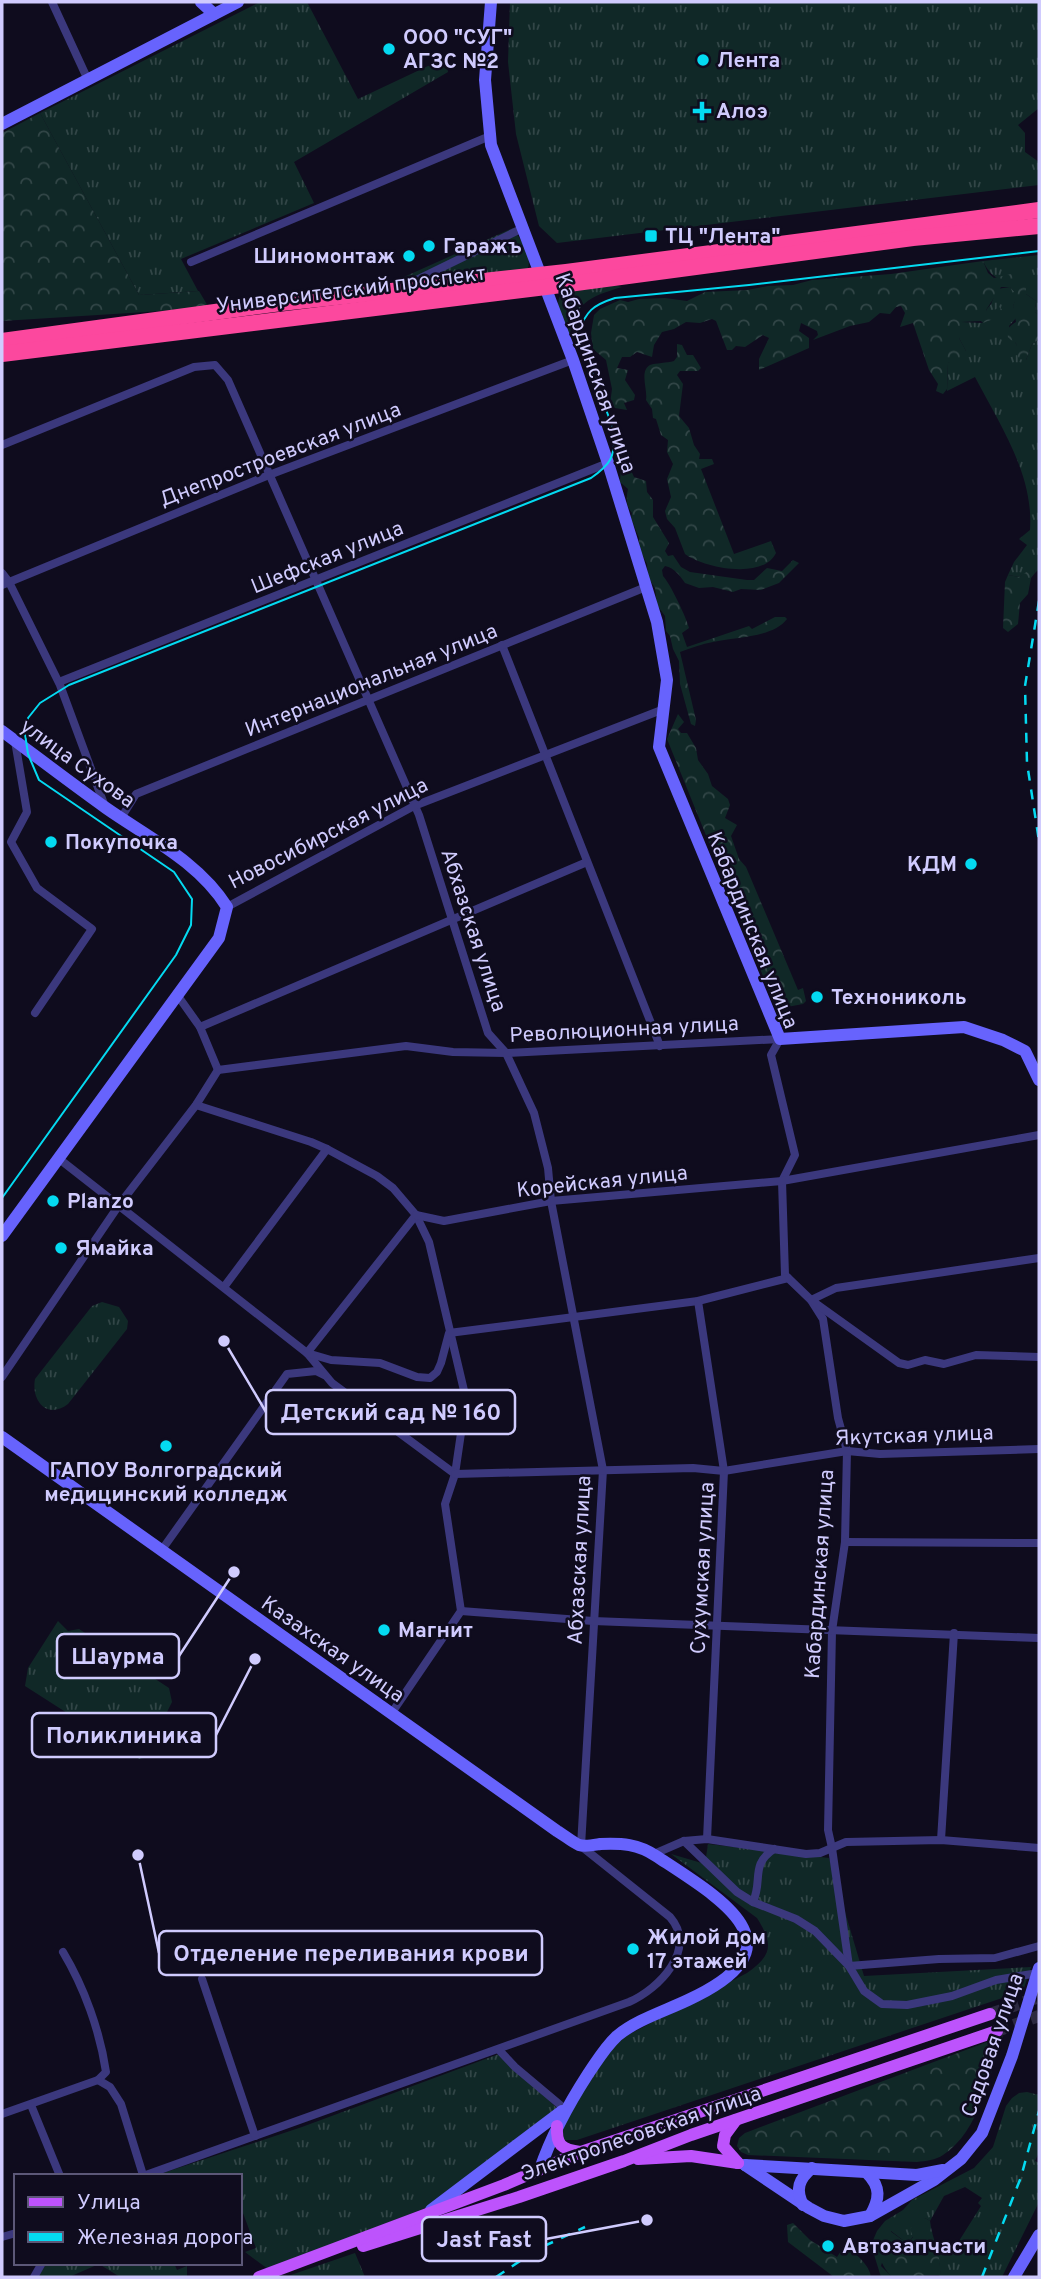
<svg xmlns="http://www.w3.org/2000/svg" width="1041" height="2279" viewBox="0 0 1041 2279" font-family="Overpass,sans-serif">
	<defs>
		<pattern id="grass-tufts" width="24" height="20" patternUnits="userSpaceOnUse" patternTransform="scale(1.75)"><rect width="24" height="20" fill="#102827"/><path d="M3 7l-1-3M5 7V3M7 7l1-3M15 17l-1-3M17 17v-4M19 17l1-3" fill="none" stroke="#324647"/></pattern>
		<pattern id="forest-crowns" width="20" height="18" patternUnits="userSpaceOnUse" patternTransform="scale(1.75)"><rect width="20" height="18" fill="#102827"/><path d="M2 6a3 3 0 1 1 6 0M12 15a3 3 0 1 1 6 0" fill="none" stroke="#324647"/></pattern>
	</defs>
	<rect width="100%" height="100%" fill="#0f0c1e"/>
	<g fill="url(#grass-tufts)">
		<polygon points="260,2 307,2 358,99 445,58 448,72 294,162 314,203 181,259 198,291 139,295 40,113"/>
		<polygon points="510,2 1039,2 1039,108 1018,125 1025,133 1025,152 1039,162 1039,185 557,243 539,226 516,134 508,62"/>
		<path d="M 513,228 C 520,239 532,254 528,268 L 519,273 L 396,287 L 395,281 Z"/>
		<path d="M 1039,255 L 1039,315 L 1035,312 L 1036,301 L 1026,294 L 1026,283 C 1005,280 993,283 983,261 Z"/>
		<path d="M 613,285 L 622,287 C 588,297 574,303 569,340 C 564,325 552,307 562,292 Z"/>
		<path d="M 1010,287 L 1018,295 L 1013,306 L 1017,317 L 1009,326 L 1018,349 L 1026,360 L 1032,344 L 1039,340 L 1039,569 L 1035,573 L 1034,569 L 1019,577 L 1008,575 L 1014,562 L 1027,545 L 1019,539 L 1030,530 C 1034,475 1000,425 975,377 L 947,391 L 948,363 L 966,351 L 959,338 L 961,322 L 983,323 L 988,315 L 986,310 L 991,304 L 997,289 Z"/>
		<path d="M 102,1302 L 119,1307 L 128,1321 L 127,1329 L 68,1404 C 47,1420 31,1401 35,1379 L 92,1306 Z"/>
		<polygon points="58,1621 68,1631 79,1629 169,1688 172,1702 144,1758 139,1759 25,1686 28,1668"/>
		<path d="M 708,1844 L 829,1858 L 864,1976 L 1031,1967 L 1023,1991 L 577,2140 L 564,2140 L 562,2128 L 605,2055 L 624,2037 L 747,1973 C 772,1955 774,1945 757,1918 L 671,1854 L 705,1864 Z"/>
		<polygon points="499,2054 558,2109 428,2207 268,2269 245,2252 256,2248 240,2205 240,2176 154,2176 302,2127"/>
		<path d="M 1027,2092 L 1039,2095 L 1039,2152 L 1035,2161 L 1039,2163 L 1039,2202 L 1002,2277 L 937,2277 L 940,2275 C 941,2263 936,2253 935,2241 L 945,2246 L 959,2241 L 981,2206 L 978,2203 L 982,2198 L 965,2187 L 944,2196 L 930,2221 L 925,2218 L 908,2244 L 891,2231 L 881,2266 L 892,2277 L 881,2277 L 871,2245 L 877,2231 L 885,2221 L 903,2210 L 912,2200 L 974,2168 L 993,2147 L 1006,2106 L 1012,2098 L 1019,2093 Z"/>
		<polygon points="355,2253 365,2277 285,2277"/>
		<polygon points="47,2263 174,2263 177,2270 187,2266 187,2277 120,2277 99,2264 69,2277 38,2277"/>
	</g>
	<g fill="url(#forest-crowns)">
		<polygon points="40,113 139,295 199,291 209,308 2,321 2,133"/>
		<path d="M 983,261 L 988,273 L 994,278 L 1011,274 L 1022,276 L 1026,283 L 1026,294 L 1036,301 L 1035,312 L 1039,315 L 1039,340 L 1032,344 L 1026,360 L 1018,359 L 1016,343 L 1008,338 C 1007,329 1009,326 1016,322 L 1013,306 L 1017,295 L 1010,287 L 1001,287 L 986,310 L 989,314 L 999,307 L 1003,310 L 1001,316 L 983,323 L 981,321 L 961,322 L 962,334 L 959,338 L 966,351 L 965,357 L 948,363 L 947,389 L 943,394 L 936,391 L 938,384 L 929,370 L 913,323 L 900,327 L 905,313 L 901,306 L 896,307 L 890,314 L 880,313 L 869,322 L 850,326 L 813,340 L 818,335 L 817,331 L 801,323 L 799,331 L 809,338 L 809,348 L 759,370 L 759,359 L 769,338 L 763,335 L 745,347 L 736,346 L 732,350 L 727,350 L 716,321 L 712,319 L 700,323 L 686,322 L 674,329 L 662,332 L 654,345 L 652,357 L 637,352 L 630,357 L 622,357 L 617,368 L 628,370 L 625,380 L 635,395 L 634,400 L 624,403 L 627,410 L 615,408 L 610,404 L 612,389 L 606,360 L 593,349 L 591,333 L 594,315 L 600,309 L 620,300 L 628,302 L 639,299 L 665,298 L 687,301 L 705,292 L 747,290 L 768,286 L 793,285 L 812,280 L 891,274 Z"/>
		<path d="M 677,344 L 682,345 L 687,355 L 693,355 L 701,368 L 698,371 L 680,371 L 677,375 L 683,384 L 679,416 L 689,428 L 694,445 L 700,454 L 699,459 L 712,459 L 714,464 L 701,469 L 734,554 L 771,541 L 776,553 C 763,580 704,568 685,554 L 675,528 L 667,519 L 665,511 L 671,497 L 667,479 L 673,464 L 667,452 L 668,440 L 661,435 L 656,419 L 653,418 L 652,409 L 646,400 C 648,390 639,371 650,365 C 656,363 667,363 674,361 L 677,357 Z"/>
		<path d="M 621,467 L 630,468 L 634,477 L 646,481 L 647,492 L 653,500 L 653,517 L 669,543 L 665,551 L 668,556 L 673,555 L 681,567 L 690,572 L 747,580 L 754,580 L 767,568 L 782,571 L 793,560 L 799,563 L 779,583 L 761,590 L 741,589 L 733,592 L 713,587 L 699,588 L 685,583 C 680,576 675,568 665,566 L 662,570 L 663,576 C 670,583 687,619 689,628 L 682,633 L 687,647 L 749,626 L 752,629 L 775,617 L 785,617 L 787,619 C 773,638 734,637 713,642 C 702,644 691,648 680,652 L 696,720 L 695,726 L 691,724 L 680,684 L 679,661 L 673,649 L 670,636 L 666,631 L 665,616 L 657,605 L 655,588 L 648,577 L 647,564 L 639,548 L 639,538 L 631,518 L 632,513 C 626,506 626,498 628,489 L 620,482 Z"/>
		<polygon points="1031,569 1034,569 1035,573 1031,578 1028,594 1020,603 1018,624 1008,632 1003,628 1005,582 1008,575 1019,577"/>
		<polygon points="678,714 684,722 678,729 681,733 687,733 696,748 698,760 708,774 712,786 728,799 730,805 725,818 737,825 731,836 739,859 746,867 798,990 803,988 806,1001 803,1004 787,1007 789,1017 780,1018 667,739"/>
		<path d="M 1003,2036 C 989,2075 980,2131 943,2155 C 936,2160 925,2161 917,2162 L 748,2155 L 741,2152 L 737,2146 L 739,2138 L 745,2133 Z"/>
		<path d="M 925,2218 L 930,2221 C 932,2239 942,2257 940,2275 L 892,2277 C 879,2264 872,2243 890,2231 L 908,2244 L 913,2237 L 910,2229 L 916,2222 Z"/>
		<path d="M 793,2223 L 810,2240 L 837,2257 L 843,2248 L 848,2247 C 857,2256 869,2264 871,2277 L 834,2277 L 788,2242 L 787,2225 Z"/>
	</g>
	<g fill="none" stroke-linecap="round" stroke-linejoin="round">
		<g stroke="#2c2940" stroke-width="12" stroke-dasharray="12 6" stroke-linecap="butt">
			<polyline points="990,2014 1039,1997"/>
			<polyline points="997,2031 1039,2016"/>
		</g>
		<g stroke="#3b387d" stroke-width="8">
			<polyline points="52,2 88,80"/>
			<polyline points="191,262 490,136"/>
			<polyline points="406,285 523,228"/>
			<path d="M 2,445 L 194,367 L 215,365 L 228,380 L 419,815 L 488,1033 L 506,1053 L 534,1113 L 548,1168 L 551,1201 L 603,1470 L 581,1846 L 670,1917 C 698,1949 659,1989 629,2002 L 143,2176"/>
			<polyline points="2,573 9,582 60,685 104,804"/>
			<polyline points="2,585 269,475 573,360"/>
			<polyline points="502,645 660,1046"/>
			<polyline points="59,682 608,463"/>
			<polyline points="15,741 27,812 11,842 37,888 92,929 35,1013"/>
			<polyline points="121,818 136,794 646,587"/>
			<polyline points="227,907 414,806 664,709"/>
			<polyline points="178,996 200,1027 218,1070"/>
			<polyline points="200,1027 587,862"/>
			<polyline points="780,1039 771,1055 795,1155 782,1181 785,1275 811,1300 823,1319 838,1418 847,1451 845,1542 832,1631 828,1830 832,1848 849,1966 939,1959 995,1958 1039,1946"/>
			<polyline points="218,1070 406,1046 453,1052 506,1053 780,1039"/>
			<polyline points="196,1105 311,1142 327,1149 377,1176 393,1188 416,1215 429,1242 466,1399 455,1474 445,1504 461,1611 391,1714"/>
			<polyline points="58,1158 307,1353 332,1383 455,1474"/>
			<polyline points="416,1215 307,1353 331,1360 380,1363 417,1377 430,1378 437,1372 441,1363 449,1333 698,1301 788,1278"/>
			<polyline points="416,1215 444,1221 551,1201 782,1181 1039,1135"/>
			<polyline points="1039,1258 836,1288 811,1300 899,1363 908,1365 925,1360 944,1364 976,1355 1039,1357"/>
			<polyline points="224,1287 327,1149"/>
			<polyline points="698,1301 724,1471 707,1839"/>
			<polyline points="2,1377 119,1205 196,1105 218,1070"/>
			<polyline points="455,1474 693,1468 724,1471 847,1451 880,1454 1039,1449"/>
			<polyline points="845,1542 1039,1543"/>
			<polyline points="161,1551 287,1374 316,1371 324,1375"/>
			<polyline points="461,1611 593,1621 1039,1638"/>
			<polyline points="941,1840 954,1633"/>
			<polyline points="684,1841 737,1892 753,1902 796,1919 815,1931 849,1966 864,1991 882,2004 907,2005 952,1996 996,1980 1038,1973"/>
			<polyline points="654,1854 684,1841 707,1839 806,1854 820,1853 846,1842 941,1840 1039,1848"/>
			<path d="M 753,1902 C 763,1880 750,1865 774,1849"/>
			<path d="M 63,1952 C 84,1987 100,2031 106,2072 L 98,2080 L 110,2087 L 121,2104 L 143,2175"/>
			<polyline points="202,1979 255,2136"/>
			<polyline points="499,2050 515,2067 565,2109"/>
			<polyline points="31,2105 60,2176"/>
			<polyline points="2,2114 98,2080"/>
			<polyline points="2,2237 16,2233"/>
			<polyline points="34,2277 42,2263"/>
		</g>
		<g stroke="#6763fd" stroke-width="12">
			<polyline points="201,2 214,14"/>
			<polyline points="491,2 485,80 491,145 573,360 608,463 657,622 667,680 659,747 780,1039 964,1027 1003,1040 1025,1051 1039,1080"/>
			<polyline points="2,124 238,2"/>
			<path d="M 2,731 C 37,757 71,783 106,808 C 149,838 199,862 227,907 L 219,938 L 2,1236"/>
			<path d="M 2,1437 L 557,1831 C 564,1835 572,1842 579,1845 C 585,1847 594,1845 600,1844 C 622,1843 638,1844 656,1856 C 723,1900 805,1946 688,2000 C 665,2011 636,2020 617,2036 C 605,2047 597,2061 588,2074 C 568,2105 552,2134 540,2169"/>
			<polyline points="745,2165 809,2208 824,2216 844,2221 870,2216 934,2180 961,2159 982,2133 1012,2056 1039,1968"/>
			<polyline points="745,2165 917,2175 943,2170"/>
			<path d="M 867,2173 C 881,2187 880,2199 870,2216"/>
			<path d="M 803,2205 C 795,2189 799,2179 812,2168"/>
			<polyline points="431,2210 562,2111"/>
			<polyline points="1014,2277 1039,2235"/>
		</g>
		<g stroke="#bd53fc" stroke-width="12">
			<polyline points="736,2120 725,2135 723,2146 738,2163"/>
			<path d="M 557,2126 C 556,2145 561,2149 580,2152"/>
			<polyline points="638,2159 691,2156 738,2163"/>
			<polyline points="363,2246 519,2197 624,2161 691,2135 997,2031"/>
			<polyline points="259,2277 504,2185 581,2152 990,2014"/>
		</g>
		<g stroke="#fc489e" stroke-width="16">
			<polyline points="2,341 281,303 566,272 1039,210"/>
			<polyline points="2,354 546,287 913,238 1039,226"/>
		</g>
		<path stroke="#04daf1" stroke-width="2" d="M 2,1198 L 176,955 L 191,925 L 192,899 L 174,872 L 39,780 L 28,754 L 25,734 L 28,718 L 40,703 L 69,685 L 591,478 C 611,464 614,458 615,434 L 578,333 C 586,311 593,305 615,298 L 749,285 L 1039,251"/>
		<g stroke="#04daf1" stroke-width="2.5" stroke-dasharray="10 9" stroke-linecap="butt">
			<polyline points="1039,601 1025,686 1027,763 1039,841"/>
			<polyline points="496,2277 538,2249 585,2227"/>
			<polyline points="982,2277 1021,2177 1039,2111"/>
		</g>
	</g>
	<g fill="#04daf1" stroke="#0f0c1e" stroke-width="2.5">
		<circle cx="389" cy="49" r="7"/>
		<circle cx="703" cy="60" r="7"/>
		<path d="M698.5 100.5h7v7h7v7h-7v7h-7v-7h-7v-7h7z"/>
		<rect x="644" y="229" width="14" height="14" rx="3.5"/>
		<circle cx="429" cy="246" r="7"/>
		<circle cx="409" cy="256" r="7"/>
		<circle cx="51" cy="842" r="7"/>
		<circle cx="971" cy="864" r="7"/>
		<circle cx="817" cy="997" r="7"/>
		<circle cx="53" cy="1201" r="7"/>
		<circle cx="61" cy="1248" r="7"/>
		<circle cx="166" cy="1446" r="7"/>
		<circle cx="384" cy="1630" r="7"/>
		<circle cx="633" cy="1949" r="7"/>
		<circle cx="828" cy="2246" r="7"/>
	</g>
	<g text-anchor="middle" stroke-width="5" stroke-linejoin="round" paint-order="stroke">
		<g font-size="21" font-weight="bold" fill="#d0cbfe" stroke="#0f0c1e" text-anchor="start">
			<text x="403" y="44">ООО "СУГ"<tspan x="403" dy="24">АГЗС №2</tspan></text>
			<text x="717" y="67">Лента</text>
			<text x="716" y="118">Алоэ</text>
			<text x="665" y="243">ТЦ "Лента"</text>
			<text x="443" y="253">Гаражъ</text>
			<text x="395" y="263" text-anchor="end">Шиномонтаж</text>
			<text x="65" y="849">Покупочка</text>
			<text x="957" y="871" text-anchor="end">КДМ</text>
			<text x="831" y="1004">Технониколь</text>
			<text x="67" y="1208">Planzo</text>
			<text x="75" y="1255">Ямайка</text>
			<text x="166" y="1477" text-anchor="middle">ГАПОУ Волгоградский<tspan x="166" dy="24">медицинский колледж</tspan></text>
			<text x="398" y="1637">Магнит</text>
			<text x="647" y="1944">Жилой дом<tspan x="647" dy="24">17 этажей</tspan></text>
			<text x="842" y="2253">Автозапчасти</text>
		</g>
		<g font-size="21" fill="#d0cbfe" stroke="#0f0c1e">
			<text transform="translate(351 289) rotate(-7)" y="7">Университетский проспект</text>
			<text transform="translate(596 373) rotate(71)" y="7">Кабардинская улица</text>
			<text transform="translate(280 454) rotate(-21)" y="7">Днепростроевская улица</text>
			<text transform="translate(327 557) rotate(-22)" y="7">Шефская улица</text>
			<text transform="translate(371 680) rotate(-22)" y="7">Интернациональная улица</text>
			<text transform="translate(78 763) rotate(36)" y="7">улица Сухова</text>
			<text transform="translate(328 833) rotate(-27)" y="7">Новосибирская улица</text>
			<text transform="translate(474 930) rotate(72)" y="7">Абхазская улица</text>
			<text transform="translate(753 930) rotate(68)" y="7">Кабардинская улица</text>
			<text transform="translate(624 1029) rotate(-3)" y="7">Революционная улица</text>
			<text transform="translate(602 1181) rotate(-6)" y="7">Корейская улица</text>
			<text transform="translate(914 1435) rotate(-2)" y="7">Якутская улица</text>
			<text transform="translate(579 1560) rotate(-87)" y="7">Абхазская улица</text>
			<text transform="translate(702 1568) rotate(-87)" y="7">Сухумская улица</text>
			<text transform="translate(819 1574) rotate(-86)" y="7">Кабардинская улица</text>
			<text transform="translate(333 1649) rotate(35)" y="7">Казахская улица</text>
			<text transform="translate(992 2045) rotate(-71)" y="7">Садовая улица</text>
			<text transform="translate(641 2133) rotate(-19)" y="7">Электролесовская улица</text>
		</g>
	</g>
	<path fill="none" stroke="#d0cbfe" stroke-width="2.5" d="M224 1341L266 1412M234 1572L179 1656M255 1659L216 1735M138 1855L159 1953M647 2220L546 2239"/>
	<g fill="#d0cbfe" stroke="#0f0c1e" stroke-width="2.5">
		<circle cx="224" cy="1341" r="7"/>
		<circle cx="234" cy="1572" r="7"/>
		<circle cx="255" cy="1659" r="7"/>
		<circle cx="138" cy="1855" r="7"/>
		<circle cx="647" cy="2220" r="7"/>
	</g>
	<g fill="#0f0c1e" stroke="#d0cbfe" stroke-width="2.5">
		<rect x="266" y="1390" width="249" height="44" rx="7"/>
		<rect x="57" y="1634" width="122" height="44" rx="7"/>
		<rect x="32" y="1713" width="184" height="44" rx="7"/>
		<rect x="159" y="1931" width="383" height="44" rx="7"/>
		<rect x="422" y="2217" width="124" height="44" rx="7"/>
	</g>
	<g font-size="23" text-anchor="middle" font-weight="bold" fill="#d0cbfe">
		<text x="391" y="1420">Детский сад № 160</text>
		<text x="118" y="1664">Шаурма</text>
		<text x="124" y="1743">Поликлиника</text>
		<text x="351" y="1961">Отделение переливания крови</text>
		<text x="484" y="2247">Jast Fast</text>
	</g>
	<rect width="1041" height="2279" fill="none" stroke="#d0cbfe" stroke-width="7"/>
	<rect x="14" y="2174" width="228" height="91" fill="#0f0c1e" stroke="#5c5878" stroke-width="2"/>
	<rect x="28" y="2197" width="35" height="10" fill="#bd53fc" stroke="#5c5878" stroke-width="2"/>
	<text x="77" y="2209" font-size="21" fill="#d0cbfe">Улица</text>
	<rect x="28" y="2232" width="35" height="10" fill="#04daf1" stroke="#5c5878" stroke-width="2"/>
	<text x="77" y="2244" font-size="21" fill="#d0cbfe">Железная дорога</text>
</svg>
